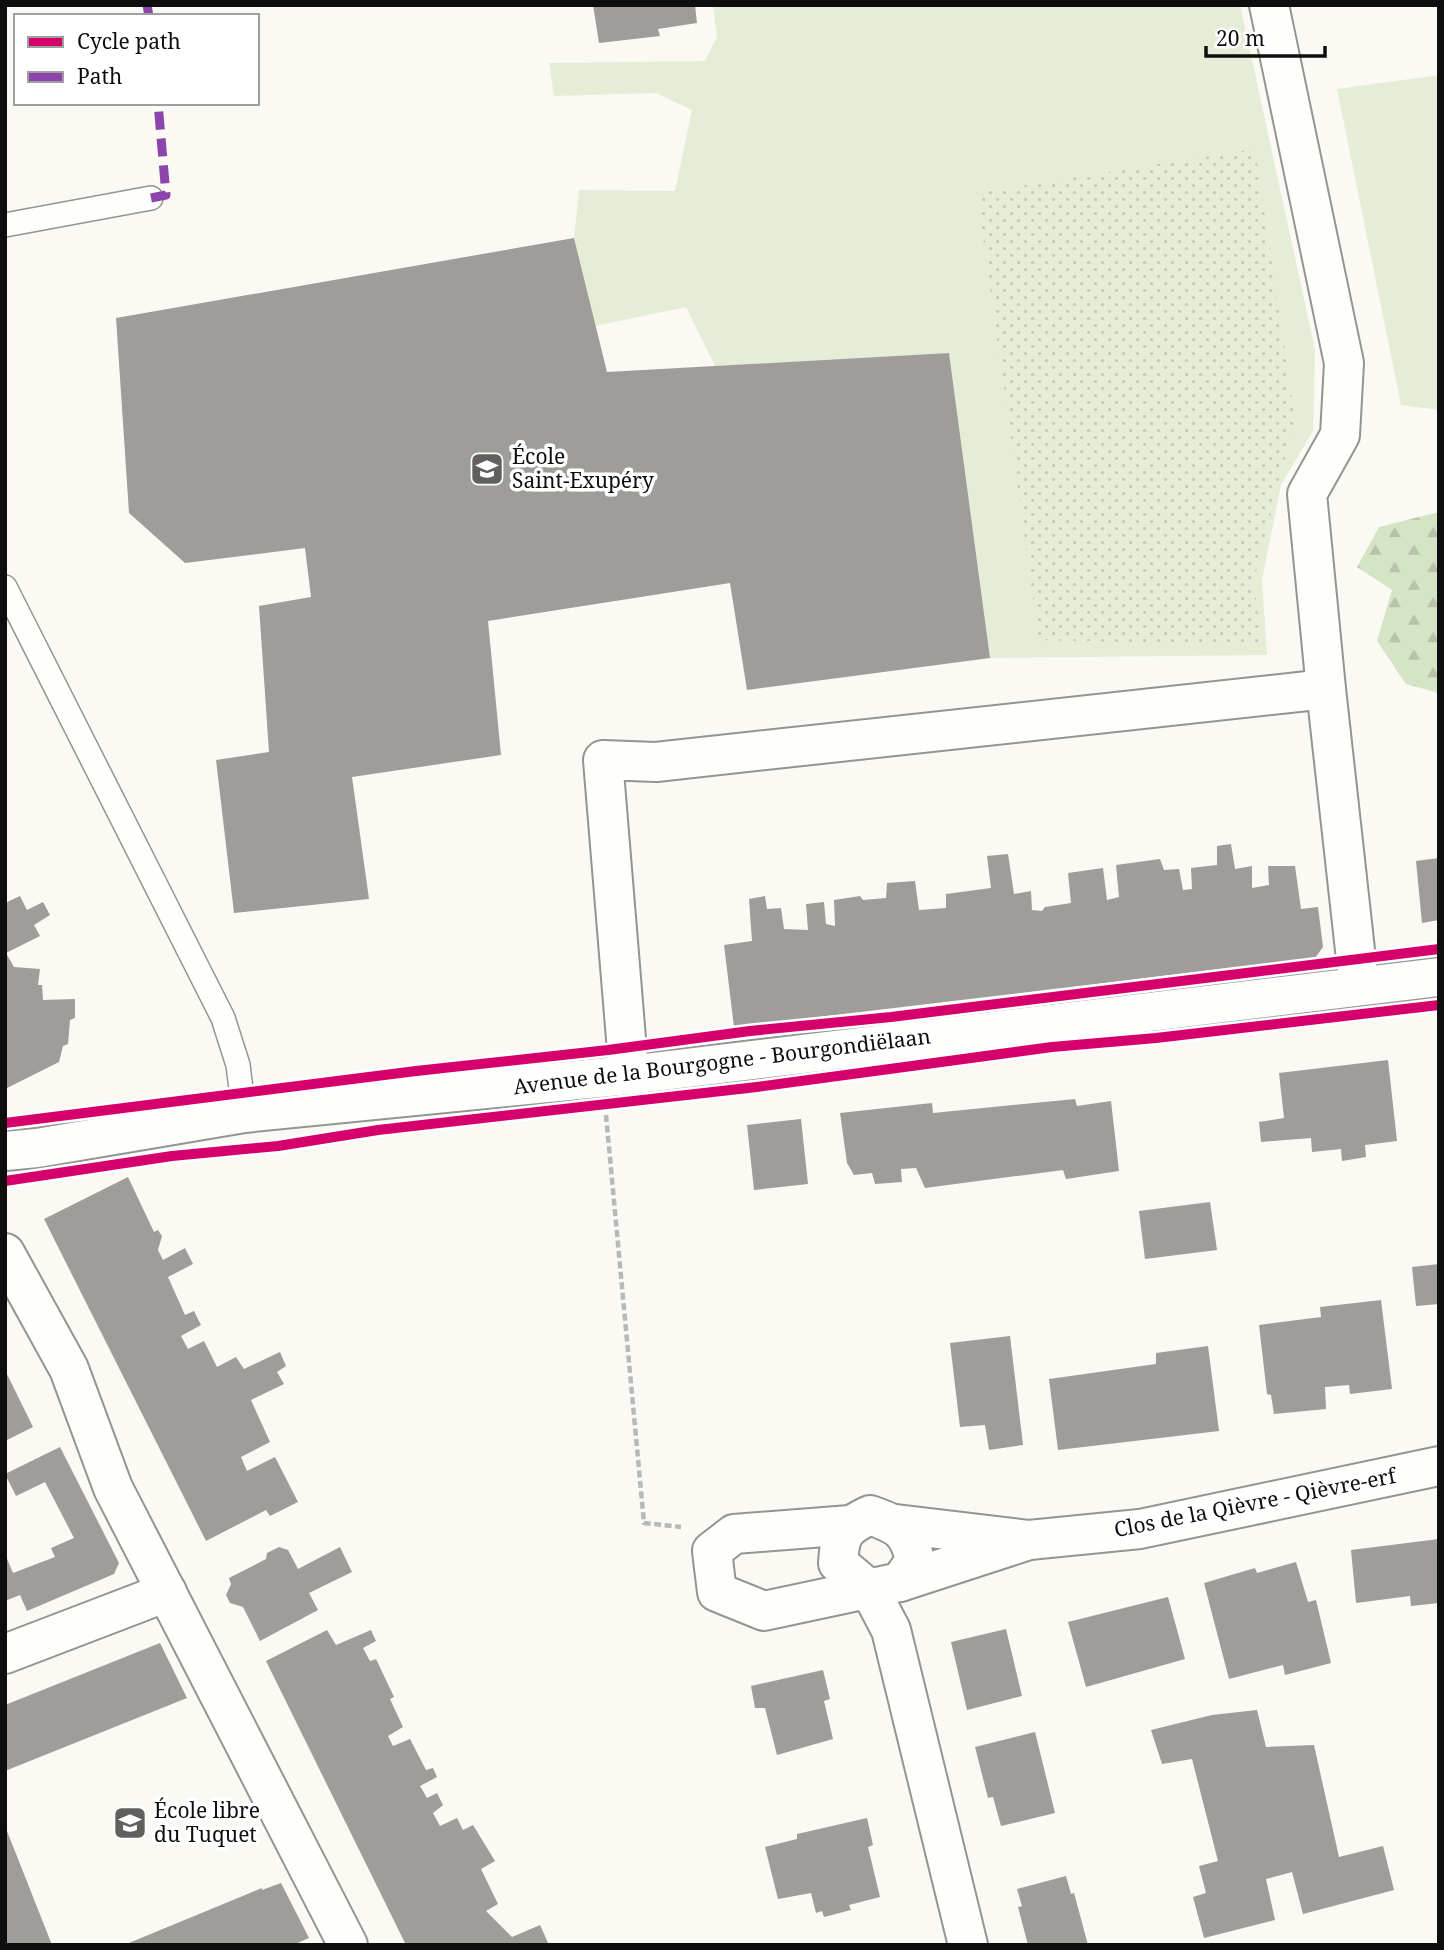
<svg xmlns="http://www.w3.org/2000/svg" width="1444" height="1950" viewBox="0 0 1444 1950" font-family="'Noto Serif',serif">
	<defs>
		<pattern id="forest-firs" width="22" height="20" patternUnits="userSpaceOnUse" patternTransform="scale(1.75)"><rect width="22" height="20" fill="#d6e4c6"/><path d="M5 1l3.5 6h-7zM16 11l3.5 6h-7z" fill="#b6c2a9"/></pattern>
		<pattern id="park-dots" width="8" height="8" patternUnits="userSpaceOnUse" patternTransform="scale(1.75)"><rect width="8" height="8" fill="#e5edd6"/><path d="M2 2h.1M6 6h.1" fill="none" stroke="#c3cab6" stroke-width="1.8" stroke-linecap="round"/></pattern>
	</defs>
	<rect width="100%" height="100%" fill="#faf9f4"/>
	<g fill="#e5edd6">
		<polygon points="713,5 1240,5 1315,349 1313,431 1281,485 1262,580 1267,655 990,658 949,353 715,366 686,307 595,326 574,238 579,190 675,191 692,110 656,93 554,96 549,63 705,61 717,37"/>
		<polygon points="1439,75 1439,410 1401,405 1337,89"/>
	</g>
	<polygon fill="url(#forest-firs)" points="1439,512 1439,693 1406,684 1377,641 1392,590 1357,567 1379,527"/>
	<polygon fill="url(#park-dots)" points="1255,149 1295,420 1254,580 1261,645 1039,640 977,193"/>
	<g fill="#9e9d99">
		<polygon points="593,5 695,5 697,23 658,29 660,36 599,43"/>
		<polygon points="574,238 607,372 949,353 990,658 747,690 730,583 488,621 501,755 352,777 369,899 234,913 216,760 269,752 259,606 311,597 305,548 185,563 129,513 116,318"/>
		<polygon points="1231,844 1235,869 1252,866 1252,888 1269,885 1268,866 1295,866 1301,909 1318,907 1323,947 1315,958 734,1027 724,945 752,941 749,899 765,896 767,909 781,908 784,929 808,930 806,904 824,902 826,924 835,926 834,900 860,896 863,900 886,898 887,883 915,881 919,910 946,908 946,894 991,888 987,856 1008,854 1014,894 1031,891 1032,910 1042,911 1045,907 1071,903 1068,873 1103,868 1107,900 1119,897 1116,865 1131,863 1160,859 1164,870 1179,869 1183,890 1192,889 1191,868 1217,865 1217,846"/>
		<polygon points="1439,858 1439,920 1422,923 1416,861"/>
		<polygon points="20,896 27,910 43,902 50,915 34,925 40,936 6,953 14,967 40,969 38,985 42,985 43,1000 75,999 75,1018 70,1020 68,1044 63,1046 59,1062 5,1089 5,903"/>
		<polygon points="1388,1060 1397,1141 1365,1145 1366,1157 1342,1161 1341,1149 1312,1152 1311,1138 1261,1142 1259,1122 1284,1118 1279,1073"/>
		<polygon points="1075,1099 1077,1106 1111,1101 1119,1171 1066,1179 1063,1170 925,1188 916,1168 901,1169 902,1182 875,1184 872,1173 854,1175 847,1163 840,1113 932,1103 933,1113"/>
		<polygon points="801,1119 808,1184 754,1190 747,1125"/>
		<polygon points="128,1177 154,1232 158,1230 162,1236 158,1250 163,1260 185,1248 193,1264 168,1277 185,1315 194,1311 201,1325 181,1336 188,1349 204,1341 217,1367 236,1357 244,1369 280,1352 286,1366 277,1372 284,1384 251,1400 270,1442 241,1457 247,1471 275,1457 298,1502 270,1516 266,1510 206,1541 44,1219"/>
		<polygon points="1210,1202 1217,1250 1145,1259 1139,1211"/>
		<polygon points="1439,1264 1439,1304 1416,1306 1412,1267"/>
		<polygon points="1381,1300 1392,1389 1350,1394 1349,1385 1325,1387 1326,1409 1274,1414 1271,1395 1267,1394 1259,1325 1321,1317 1320,1307"/>
		<polygon points="1010,1336 1023,1445 989,1450 985,1425 960,1427 950,1343"/>
		<polygon points="1208,1346 1219,1431 1058,1450 1049,1379 1156,1364 1156,1353"/>
		<polygon points="5,1370 33,1427 5,1441"/>
		<polygon points="60,1447 119,1563 114,1574 27,1611 20,1595 5,1601 5,1554 13,1573 55,1557 51,1548 74,1538 45,1482 16,1496 5,1474"/>
		<polygon points="1439,1539 1439,1603 1411,1606 1410,1596 1356,1603 1351,1550"/>
		<polygon points="279,1547 288,1550 298,1569 340,1547 352,1572 309,1593 318,1610 260,1641 243,1607 230,1603 226,1595 231,1584 229,1578 266,1559 267,1553"/>
		<polygon points="1296,1562 1308,1602 1316,1600 1331,1663 1285,1675 1283,1665 1229,1679 1204,1583 1255,1568 1257,1573"/>
		<polygon points="1168,1597 1185,1659 1086,1687 1068,1622"/>
		<polygon points="1006,1629 1022,1696 967,1710 951,1642"/>
		<polygon points="327,1630 336,1645 371,1630 376,1641 363,1648 370,1661 376,1659 394,1697 390,1699 403,1727 388,1736 393,1746 410,1739 426,1770 433,1768 437,1777 420,1786 427,1798 437,1793 443,1805 433,1813 440,1826 457,1818 463,1830 473,1825 495,1861 481,1869 498,1904 486,1911 512,1937 540,1925 549,1945 406,1945 266,1661"/>
		<polygon points="160,1643 187,1698 5,1771 5,1705"/>
		<polygon points="823,1670 830,1699 824,1701 833,1739 777,1755 765,1708 755,1708 751,1686"/>
		<polygon points="1257,1710 1266,1747 1314,1745 1339,1857 1383,1846 1394,1890 1303,1914 1292,1872 1266,1879 1275,1920 1204,1938 1193,1897 1206,1893 1199,1866 1218,1861 1192,1759 1162,1764 1151,1730 1212,1715"/>
		<polygon points="1035,1732 1055,1813 1001,1826 993,1797 988,1798 975,1747"/>
		<polygon points="867,1818 873,1845 868,1847 880,1897 849,1905 851,1910 824,1917 822,1911 816,1913 811,1893 778,1899 765,1847 797,1839 797,1834"/>
		<polygon points="5,1826 52,1945 5,1945"/>
		<polygon points="1066,1876 1071,1894 1074,1893 1088,1945 1028,1945 1018,1907 1022,1906 1017,1889"/>
		<polygon points="281,1883 309,1938 293,1945 124,1945 262,1888 262,1890"/>
	</g>
	<g fill="none" stroke-linecap="round" stroke-linejoin="round">
		<defs>
			<g id="service">
				<polyline points="5,225 151,198"/>
				<polyline points="5,587 223,1018 238,1065 244,1113"/>
			</g>
			<g id="minor">
				<polyline points="1269,5 1344,363 1340,435 1307,494 1326,689 1359,986"/>
				<polyline points="629,1075 603,760 656,762 1326,689"/>
				<polyline points="5,1151 37,1148 244,1113 629,1075 1439,977"/>
				<polyline points="5,1253 69,1369 113,1488 348,1945"/>
				<polyline points="896,1524 1029,1540 900,1582"/>
				<path d="M 850,1525 L 734,1534 L 712,1551 L 717,1592 L 764,1611 L 900,1582 L 915,1561 C 909,1530 898,1525 870,1515 C 843,1528 840,1534 838,1563 L 870,1590 L 891,1630 L 968,1945"/>
				<polyline points="1029,1540 1140,1529 1439,1466"/>
				<polyline points="5,1654 167,1592"/>
			</g>
		</defs>
		<use href="#service" stroke="#949492" stroke-width="26"/>
		<use href="#minor" stroke="#949492" stroke-width="42"/>
		<polyline stroke="#b8b8b7" stroke-width="4.5" stroke-dasharray="7 3.5" stroke-linecap="butt" points="606,1115 644,1523 681,1527"/>
		<use href="#service" stroke="#fefefd" stroke-width="23"/>
		<use href="#minor" stroke="#fefefd" stroke-width="38"/>
		<g stroke="#8e44ad" stroke-width="9" stroke-dasharray="18 9" stroke-linecap="butt">
			<polyline points="147,5 149,16"/>
			<polyline points="151,198 166,195 158,103"/>
		</g>
		<defs>
			<g id="cycleway">
				<polyline points="5,1123 416,1071 608,1050 750,1031 891,1017 1439,949"/>
				<polyline points="5,1181 172,1156 278,1146 378,1130 757,1087 1052,1047 1156,1038 1439,1005"/>
			</g>
		</defs>
		<use href="#cycleway" stroke="#fff" stroke-width="15"/>
		<use href="#cycleway" stroke="#d6006c" stroke-width="10"/>
	</g>
	<defs>
		<symbol id="school-square" viewBox="-11 -11 22 22"><rect x="-9" y="-9" width="18" height="18" rx="4" fill="#61605e" stroke="#fff"/><path d="M0-5L7-2L0 1L-7-2ZM-4 1L0 2.5L4 1V4Q0 6-4 4Z" fill="#fff"/></symbol>
	</defs>
	<g fill-rule="evenodd">
		<use href="#school-square" x="468" y="450" width="38" height="38"/>
		<use href="#school-square" x="111" y="1804" width="38" height="38"/>
	</g>
	<g text-anchor="middle" stroke-width="7" stroke-linejoin="round" paint-order="stroke">
		<g font-size="21" fill="#0e0e0e" stroke="#fff" text-anchor="start">
			<text x="512" y="464">École<tspan x="512" dy="24">Saint-Exupéry</tspan></text>
			<text x="154" y="1818">École libre<tspan x="154" dy="24">du Tuquet</tspan></text>
		</g>
		<g font-size="21" fill="#0e0e0e" stroke="#fff">
			<text transform="translate(722 1062) rotate(-7)" y="7">Avenue de la Bourgogne - Bourgondiëlaan</text>
			<text transform="translate(1255 1503) rotate(-11)" y="7">Clos de la Qièvre - Qièvre-erf</text>
		</g>
	</g>
	<rect width="1444" height="1950" fill="none" stroke="#0e0e0e" stroke-width="14"/>
	<rect x="14" y="14" width="245" height="91" fill="#ffffff" stroke="#9f9f9f" stroke-width="2"/>
	<rect x="28" y="37" width="35" height="10" fill="#d6006c" stroke="#9f9f9f" stroke-width="2"/>
	<text x="77" y="49" font-size="21" fill="#0e0e0e">Cycle path</text>
	<rect x="28" y="72" width="35" height="10" fill="#8e44ad" stroke="#9f9f9f" stroke-width="2"/>
	<text x="77" y="84" font-size="21" fill="#0e0e0e">Path</text>
	<path d="M1206 46v10h119v-10" fill="none" stroke="#0e0e0e" stroke-width="3.5"/>
	<text x="1216" y="46" font-size="21" fill="#0e0e0e" stroke="#ffffff" stroke-width="5" paint-order="stroke">20 m</text>
</svg>
